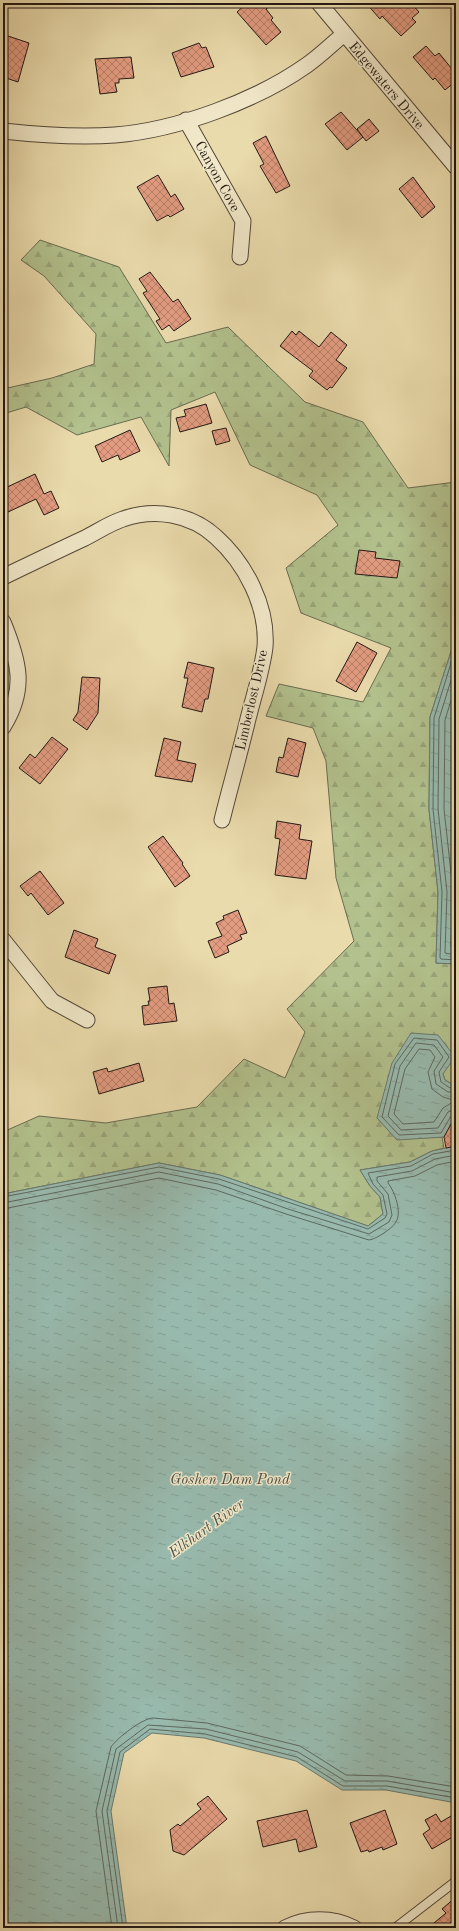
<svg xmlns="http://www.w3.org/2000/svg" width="459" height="1931" viewBox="0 0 459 1931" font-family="'Old Standard TT',serif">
	<defs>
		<pattern id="grass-tufts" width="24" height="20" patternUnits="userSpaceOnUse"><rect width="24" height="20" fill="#b2c18d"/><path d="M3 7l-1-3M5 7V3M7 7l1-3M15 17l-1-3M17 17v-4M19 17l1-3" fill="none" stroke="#99a579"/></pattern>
		<pattern id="forest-firs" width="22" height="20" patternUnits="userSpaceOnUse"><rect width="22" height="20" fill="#b2c18d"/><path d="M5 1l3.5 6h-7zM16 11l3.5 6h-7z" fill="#99a579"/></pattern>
		<pattern id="water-ripples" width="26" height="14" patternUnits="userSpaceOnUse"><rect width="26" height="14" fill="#98baae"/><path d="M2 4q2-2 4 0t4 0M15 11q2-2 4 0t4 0" fill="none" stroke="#839f95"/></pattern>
		<pattern id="building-cross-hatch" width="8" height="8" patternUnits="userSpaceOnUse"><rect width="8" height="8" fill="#e39c81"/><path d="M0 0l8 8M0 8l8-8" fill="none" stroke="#b87e68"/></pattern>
	</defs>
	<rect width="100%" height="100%" fill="#eadbac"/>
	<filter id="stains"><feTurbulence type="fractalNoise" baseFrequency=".005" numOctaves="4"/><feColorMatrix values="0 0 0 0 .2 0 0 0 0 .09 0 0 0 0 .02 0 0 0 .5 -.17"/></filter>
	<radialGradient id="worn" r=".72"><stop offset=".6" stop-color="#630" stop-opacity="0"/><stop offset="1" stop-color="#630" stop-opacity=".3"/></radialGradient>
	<path fill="url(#grass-tufts)" stroke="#6a6c50" d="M 3,642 C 12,664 14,691 3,712 Z"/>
	<polygon fill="url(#forest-firs)" stroke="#6a6c50" points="40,240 119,267 166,343 228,327 305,402 363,422 408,488 456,482 456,636 430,717 429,809 438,892 436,963 456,964 456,1077 452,1084 445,1080 443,1074 379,1114 377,1118 397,1139 442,1137 444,1148 432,1151 410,1162 360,1170 370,1186 380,1197 383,1214 368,1226 220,1175 159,1163 3,1194 3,1132 39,1116 106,1123 197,1107 244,1059 285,1078 305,1032 287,1009 354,941 336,878 326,761 313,728 266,716 279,684 363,702 391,648 301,613 286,568 338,525 317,495 250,465 215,392 171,410 169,466 141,417 77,435 26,407 3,414 3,389 52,378 94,364 96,334 44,276 21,260"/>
	<g fill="url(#water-ripples)" stroke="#697970">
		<polygon points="456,636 456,964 436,963 438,892 429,809 430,717"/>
		<polygon points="411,1033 438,1035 455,1057 443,1074 445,1080 452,1084 456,1077 456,1115 444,1137 397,1140 377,1118 392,1063"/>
		<polygon points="456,1146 456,1803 386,1790 342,1790 296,1761 204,1738 152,1733 124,1753 111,1811 127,1928 3,1928 3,1194 159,1163 220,1175 368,1226 383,1214 380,1197 370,1186 360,1170 410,1162 432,1151"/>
	</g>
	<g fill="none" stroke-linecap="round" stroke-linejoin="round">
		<g stroke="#5d6860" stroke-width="1">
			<polyline points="456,647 434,718 433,809 442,892 440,958 441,959 456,960"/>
			<polyline points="456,664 439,719 438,809 447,892 445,953 456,955"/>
			<polyline points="456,684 445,720 444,809 453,891 451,947 456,949"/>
			<polyline points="456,1085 450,1088 441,1082 439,1072 449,1057 437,1040 414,1038 395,1064 382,1117 399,1135 441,1133 451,1116 456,1114"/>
			<polyline points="456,1092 448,1092 436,1084 434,1071 443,1057 434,1045 416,1043 400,1066 388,1116 401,1130 438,1128 448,1112 456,1109"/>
			<polyline points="456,1098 453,1100 443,1097 432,1089 428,1072 435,1057 430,1050 419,1049 405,1069 394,1114 403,1124 434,1122 443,1108 453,1102 456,1103"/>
			<polyline points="3,1197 159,1167 219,1179 368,1229 385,1218 387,1214 383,1195 373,1184 368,1173 411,1166 433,1154 456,1150"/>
			<polyline points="3,1203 159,1172 218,1184 288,1209 369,1234 389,1222 392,1215 388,1194 377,1181 377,1177 412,1171 435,1159 456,1155"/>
			<path d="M 3,1209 L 159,1178 L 216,1190 L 286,1214 L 369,1240 C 375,1239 379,1236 384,1233 C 388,1230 393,1227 396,1222 C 402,1212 395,1192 388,1183 L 388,1181 L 415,1176 L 437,1165 L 456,1161"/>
			<path d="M 112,1928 L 96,1811 L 111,1747 C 117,1738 143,1718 153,1718 L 207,1723 L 300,1746 L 346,1775 L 388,1776 L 456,1787"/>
			<polyline points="118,1928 102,1811 116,1749 148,1725 206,1729 298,1752 345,1781 387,1781 456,1793"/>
			<polyline points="123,1928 107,1811 120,1752 150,1729 205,1734 297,1757 343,1786 387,1786 456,1798"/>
		</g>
	</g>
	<g fill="url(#building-cross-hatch)" stroke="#221713">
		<polygon points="247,3 274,3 266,9 273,18 271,20 281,32 266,45 237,12"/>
		<polygon points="366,3 411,3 419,12 412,18 416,22 401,36 382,16 380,19"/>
		<polygon points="5,35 29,43 18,82 3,77 3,41"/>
		<polygon points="199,43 202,48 206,47 214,67 181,77 172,53"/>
		<polygon points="426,46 435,56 439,53 456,74 456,81 445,90 435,78 433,80 413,57"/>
		<polygon points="131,57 134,78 119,79 119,83 115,83 117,92 100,94 95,59"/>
		<polygon points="341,112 363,137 347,150 325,124"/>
		<polygon points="369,119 379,131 366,141 357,129"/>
		<polygon points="266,136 290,186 276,193 260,166 264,164 253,143"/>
		<polygon points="158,175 171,197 175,194 184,209 170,217 168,215 157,221 137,187"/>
		<polygon points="413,177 435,207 422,218 399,189"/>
		<polygon points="150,272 173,302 178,299 191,319 174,331 169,325 162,330 156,321 160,319 143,293 147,291 139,279"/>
		<polygon points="292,331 296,335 299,331 319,347 331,332 347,345 336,360 347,368 332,388 330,387 327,390 309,376 313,371 280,346"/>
		<polygon points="206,404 212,423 180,432 176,418 186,416 184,410"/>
		<polygon points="226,428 230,441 216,445 212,431"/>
		<polygon points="130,430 140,451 120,460 118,455 102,462 95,446"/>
		<polygon points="35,474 44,494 51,491 59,508 44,515 36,499 8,512 3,501 3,489"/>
		<polygon points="359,550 376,552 375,558 400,561 397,578 355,574"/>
		<polygon points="357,642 377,653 356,692 336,681"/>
		<polygon points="188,662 214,668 208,699 205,699 202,712 182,707 188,678 184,678"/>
		<polygon points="82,677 100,678 98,713 87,730 73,720 78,712"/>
		<polygon points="52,737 68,749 40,784 19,768 30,754 35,758"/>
		<polygon points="164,738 181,742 177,760 196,764 192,782 155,776"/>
		<polygon points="288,738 306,743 298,777 276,772 279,757 283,758"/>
		<polygon points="277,821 301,825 299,839 312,841 306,879 275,875 280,839 275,838"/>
		<polygon points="163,836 183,863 182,864 190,876 175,887 148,847"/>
		<polygon points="40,871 64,903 48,915 31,893 28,896 20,886"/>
		<polygon points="238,910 247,933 240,935 242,939 227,946 229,952 215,958 208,941 222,936 216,923 224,919 223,916"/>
		<polygon points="74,930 98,939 95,947 116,955 109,974 65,957"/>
		<polygon points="167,986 169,1004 174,1003 177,1021 144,1025 142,1006 149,1005 148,1001 150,1001 148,988"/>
		<polygon points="139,1063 144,1081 99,1094 93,1072 107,1068 108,1072"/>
		<polygon points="456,1115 456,1146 446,1148 444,1137"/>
		<polygon points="208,1796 227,1819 184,1855 173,1851 170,1830 178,1824 180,1826 201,1809 197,1804"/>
		<polygon points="307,1810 317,1847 299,1852 296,1839 263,1847 257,1821"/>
		<polygon points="385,1810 397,1844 383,1850 382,1847 369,1852 368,1850 361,1852 350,1823"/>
		<polygon points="456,1813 456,1835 432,1849 423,1834 430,1829 425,1820 436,1814 441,1822"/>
		<polygon points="456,1897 456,1928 428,1928 446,1913 442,1909"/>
	</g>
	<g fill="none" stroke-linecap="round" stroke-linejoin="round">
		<defs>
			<polyline id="service" points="395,1928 456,1881"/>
			<g id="minor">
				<polyline points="319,3 456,167"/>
				<polyline points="186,120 243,221 240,257"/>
				<path d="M 3,131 C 40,135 78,138 115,135 C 177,130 256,101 307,65 C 320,56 332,44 344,34"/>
				<path d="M 3,577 C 30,564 57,551 85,538 C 97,532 110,523 123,519 C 155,508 191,514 216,537 C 245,563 268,606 265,647 C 262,672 253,698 247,723 C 239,756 230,788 222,820"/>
				<path d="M 3,622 C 19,661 27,689 3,727"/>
				<polyline points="3,940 52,1001 87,1020"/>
				<path d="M 285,1928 C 306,1917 333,1917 354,1928"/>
			</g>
		</defs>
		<use href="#service" stroke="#544839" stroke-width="10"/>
		<use href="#minor" stroke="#544839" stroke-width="17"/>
		<use href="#service" stroke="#f1e8c9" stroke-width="8"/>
		<use href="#minor" stroke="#f1e8c9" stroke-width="15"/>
	</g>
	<g text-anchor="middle" stroke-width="3" stroke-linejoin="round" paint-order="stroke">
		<g font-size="14" fill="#221713" stroke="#f1e8c9">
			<text transform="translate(387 85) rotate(50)" y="5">Edgewaters Drive</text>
			<text transform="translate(218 176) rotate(61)" y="5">Canyon Cove</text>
			<text transform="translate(251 700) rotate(-77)" y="5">Limberlost Drive</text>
		</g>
		<g font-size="15" font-style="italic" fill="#4b5049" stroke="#f1e8c9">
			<text x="230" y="1484">Goshen Dam Pond</text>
			<text transform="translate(206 1528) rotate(-36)" y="5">Elkhart River</text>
		</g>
	</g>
	<rect width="459" height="1931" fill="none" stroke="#eadbac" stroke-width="16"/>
	<rect x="4" y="4" width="451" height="1923" fill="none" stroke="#221713" stroke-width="2"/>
	<rect x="8" y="8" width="443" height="1915" fill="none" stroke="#221713"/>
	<rect width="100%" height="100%" filter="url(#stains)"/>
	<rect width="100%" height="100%" fill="url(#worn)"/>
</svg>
